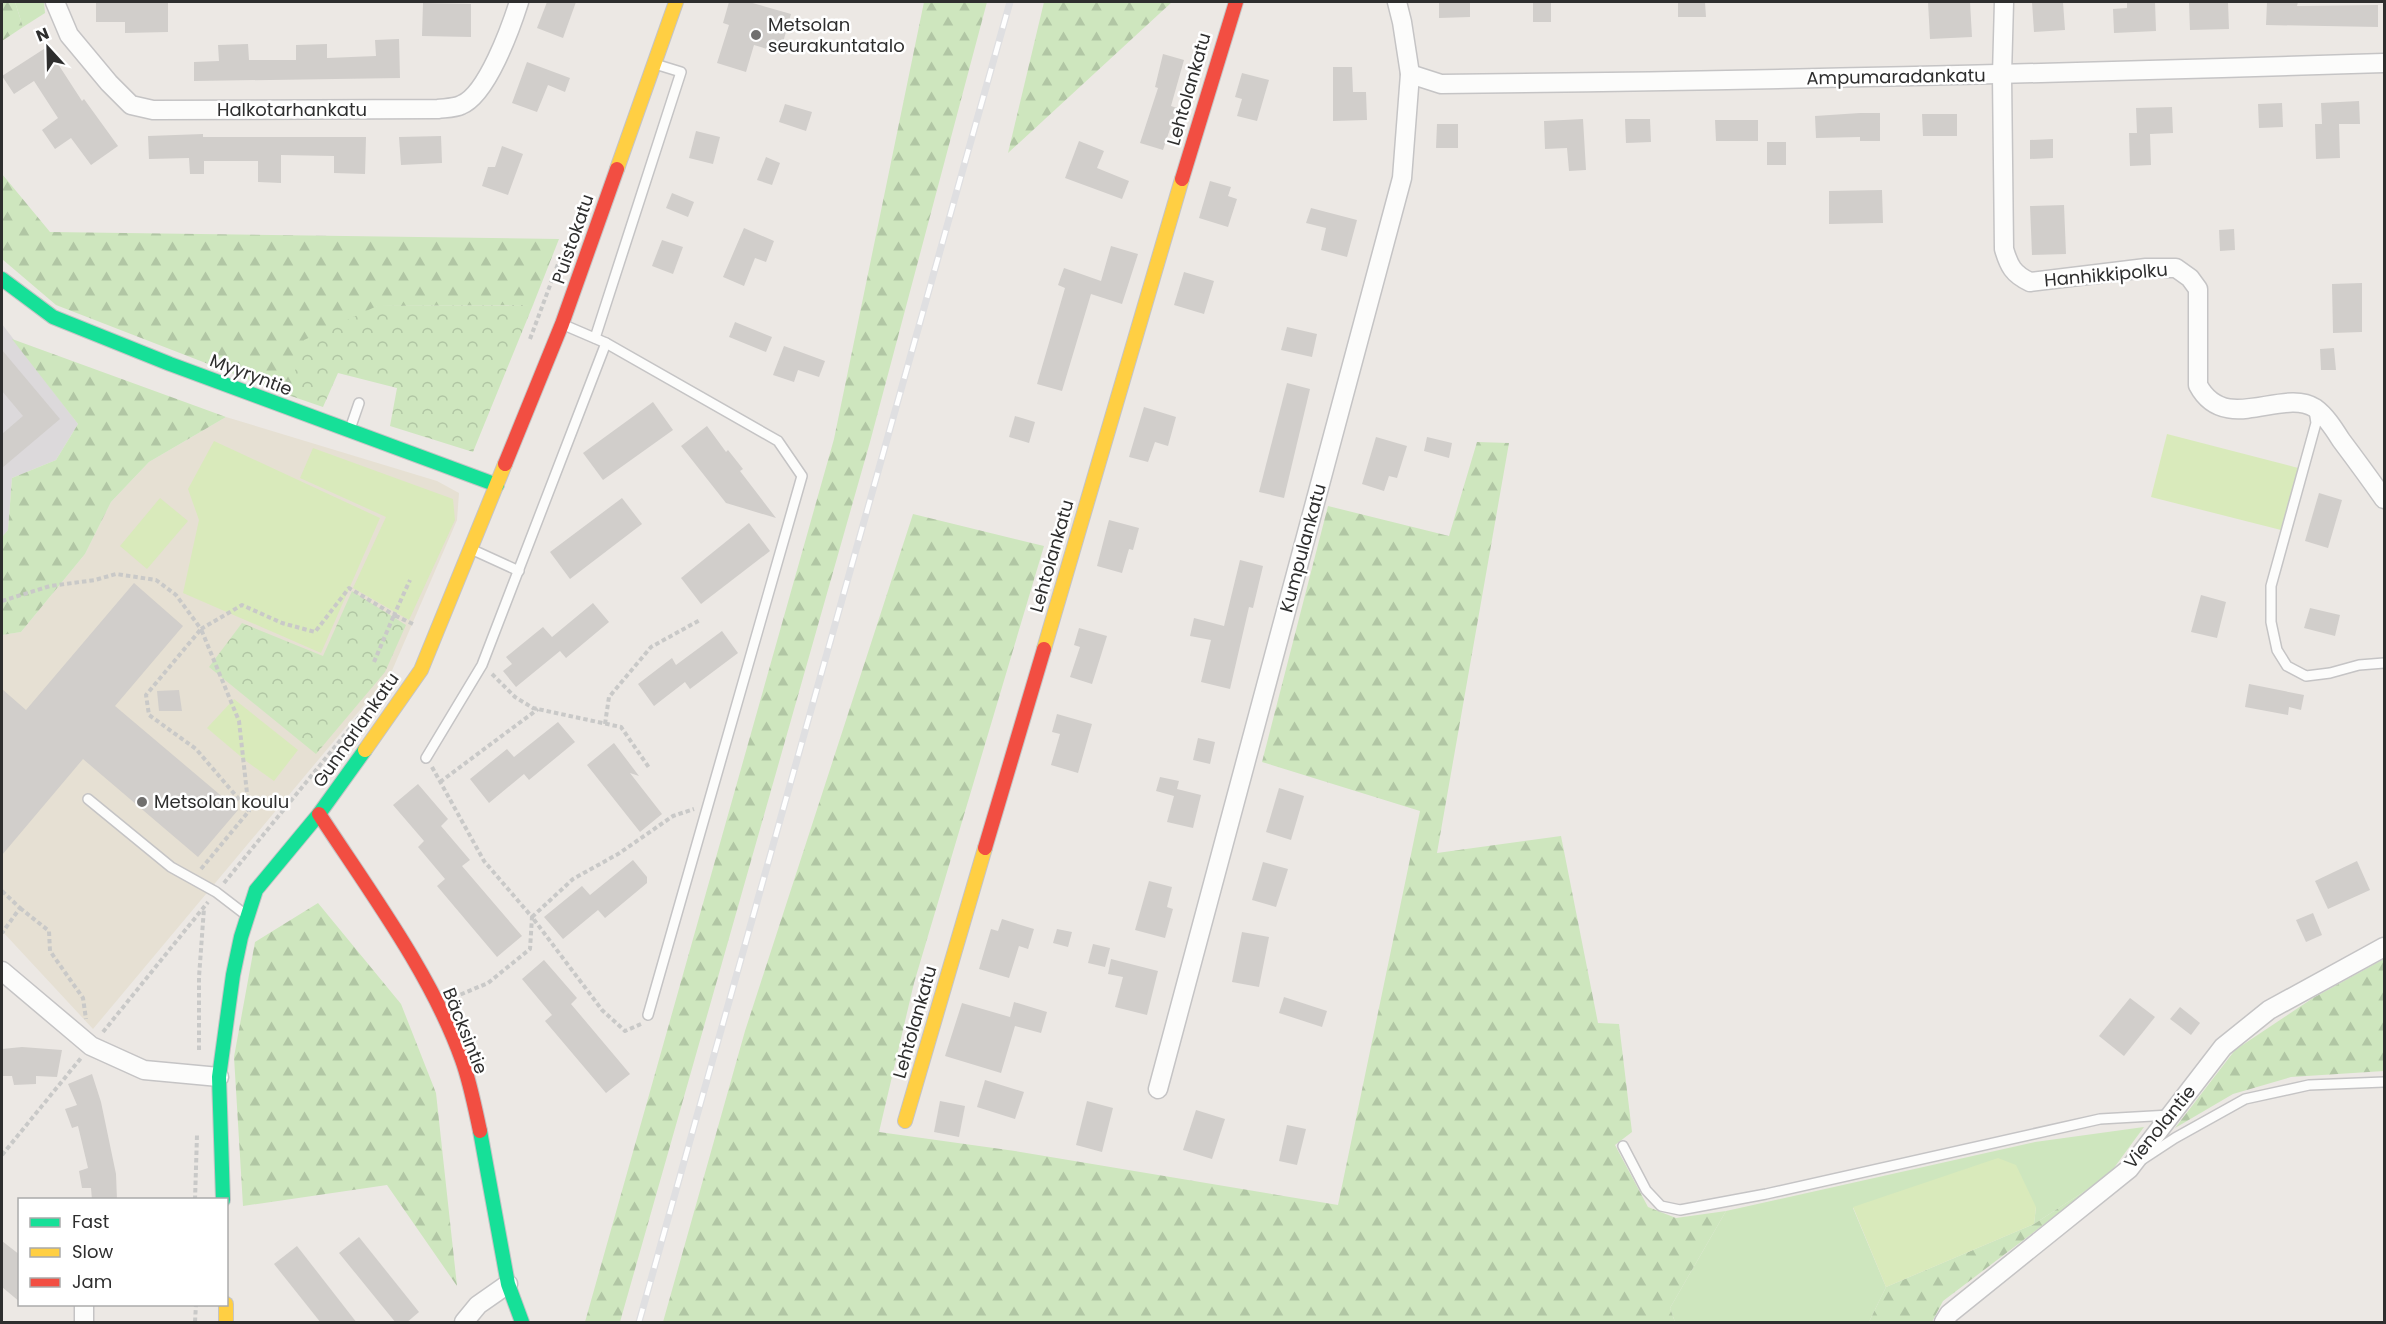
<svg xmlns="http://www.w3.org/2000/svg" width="2386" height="1324" viewBox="0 0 2386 1324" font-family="Poppins,sans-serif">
	<defs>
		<pattern id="forest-firs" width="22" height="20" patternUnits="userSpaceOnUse" patternTransform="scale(1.5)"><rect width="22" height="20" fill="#cee6be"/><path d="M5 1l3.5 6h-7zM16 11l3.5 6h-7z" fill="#b1c6a4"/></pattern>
		<pattern id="park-crowns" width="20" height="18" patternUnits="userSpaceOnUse" patternTransform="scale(1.5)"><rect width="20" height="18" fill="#cee6be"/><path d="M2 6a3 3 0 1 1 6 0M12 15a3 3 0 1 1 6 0" fill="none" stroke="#b1c6a4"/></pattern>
	</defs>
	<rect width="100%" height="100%" fill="#ece8e4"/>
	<polygon fill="#dcd9db" points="2,324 78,424 56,460 12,478 8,530 2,537"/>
	<polygon fill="#e6e0d3" points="226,417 437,481 459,493 457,520 391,673 93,1029 2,931 2,635 21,632 85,554 111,502 149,462"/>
	<g fill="#cee6be">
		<polygon points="15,2 44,2 45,13 23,27"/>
		<polygon points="2144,1127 2108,1176 2034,1224 2036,1207 1853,1208 1886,1287 1869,1322 1675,1322 1670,1308 1726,1211 2035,1142"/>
	</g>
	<g fill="url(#forest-firs)">
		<polygon points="2,2 15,2 23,27 2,41"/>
		<polygon points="924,2 987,2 870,442 620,1322 585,1322 834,439"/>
		<polygon points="1044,2 1172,2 1008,153"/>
		<polygon points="2,174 50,232 559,239 533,305 377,306 288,395 56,305 2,259"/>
		<polygon points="12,339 226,417 149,462 111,502 85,554 21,632 2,635 2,537 8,530 12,478 56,460 78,424"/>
		<polygon points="1477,442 1509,443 1437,853 1561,836 1598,1023 1619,1024 1632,1132 1615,1145 1648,1207 1676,1218 1726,1211 1670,1308 1675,1322 663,1322 745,1031 913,514 1044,546 914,983 879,1132 1015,1151 1338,1205 1420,811 1262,762 1328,506 1449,536"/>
		<polygon points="318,903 401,1004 436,1093 457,1286 387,1185 243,1206 234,1057 255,942"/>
		<polygon points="2384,959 2384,1071 2291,1077 2233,1094 2175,1128 2235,1050 2313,998"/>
		<polygon points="2108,1176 1943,1301 1932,1322 1869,1322 1886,1287 2034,1224"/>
	</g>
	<g fill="url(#park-crowns)">
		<polygon points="533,305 473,452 390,426 397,388 338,373 323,407 288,395 304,340 377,306"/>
		<polygon points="352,591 406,625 385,672 316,754 209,667 242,623 323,656"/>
	</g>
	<g fill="#d9eabb">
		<polygon points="2167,434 2302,469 2285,531 2151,497"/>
		<polygon points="214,441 380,518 321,653 183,593 199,520 188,489"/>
		<polygon points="313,448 453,499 455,520 409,620 353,588 386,517 300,478"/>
		<polygon points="160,498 188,521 147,569 120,546"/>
		<polygon points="234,699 298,750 274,781 246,761 207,728"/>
		<polygon points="1998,1158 2016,1165 2036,1207 2034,1224 1886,1287 1853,1207"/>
	</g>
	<g fill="#d1cecb">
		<polygon points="96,2 168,2 168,32 125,33 125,22 96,22"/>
		<polygon points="547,2 576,2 563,38 537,28"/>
		<polygon points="729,2 749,2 791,14 780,53 754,45 746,72 717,63 729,25 723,23"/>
		<polygon points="1439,2 1470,2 1470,17 1439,18"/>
		<rect x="1533" y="2" width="18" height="20"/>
		<polygon points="1678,2 1705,2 1706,17 1678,17"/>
		<polygon points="1928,2 1970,2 1972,37 1930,39"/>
		<polygon points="2032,2 2063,2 2065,30 2034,32"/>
		<polygon points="2127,2 2155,2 2156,31 2114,33 2113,9 2127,8"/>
		<polygon points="2228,2 2229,29 2190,30 2189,3"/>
		<polygon points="2267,2 2298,2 2297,6 2378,5 2378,27 2266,25"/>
		<polygon points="423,3 471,4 471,37 422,36"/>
		<polygon points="399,39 400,78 194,81 194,62 219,61 218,45 248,44 249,60 296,60 296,45 327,44 327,58 376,56 375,40"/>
		<polygon points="47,47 82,101 84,99 118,146 91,165 71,138 55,149 42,130 58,118 34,81 14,94 2,76"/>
		<polygon points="1163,54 1184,60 1171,106 1177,108 1163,150 1140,143 1158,88 1155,87"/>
		<polygon points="527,62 570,78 565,92 548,85 537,112 512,103"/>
		<polygon points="1333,67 1352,67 1353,92 1366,92 1367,120 1333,121"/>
		<polygon points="1242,73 1269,80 1257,121 1237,116 1242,99 1235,97"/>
		<polygon points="2359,101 2360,124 2339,124 2340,158 2316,159 2315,124 2322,124 2321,103"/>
		<polygon points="2282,103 2283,127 2259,128 2258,104"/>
		<polygon points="785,104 812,112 806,131 779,122"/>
		<polygon points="2172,107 2173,133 2150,134 2151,165 2130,166 2129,133 2137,133 2136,108"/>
		<polygon points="1860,113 1880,113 1880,141 1860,141 1860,137 1816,138 1815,116"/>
		<polygon points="1922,114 1957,114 1957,136 1923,136"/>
		<polygon points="1583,119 1586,170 1569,171 1567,148 1545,149 1544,121"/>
		<polygon points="1625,119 1650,119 1651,142 1626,143"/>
		<polygon points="1715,120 1758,120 1758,141 1716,141"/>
		<polygon points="1437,124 1458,124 1458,148 1436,148"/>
		<polygon points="696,131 720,137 713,164 689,158"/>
		<polygon points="203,134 203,137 366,137 365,174 334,173 334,156 281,155 281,183 258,182 258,161 204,161 204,174 190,174 189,158 149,159 148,136"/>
		<polygon points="441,136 442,163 401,165 399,137"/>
		<polygon points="2053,139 2053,158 2030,159 2030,140"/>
		<polygon points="1079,141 1104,151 1097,168 1129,181 1122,199 1065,178"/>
		<rect x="1767" y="142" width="19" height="23"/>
		<polygon points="502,146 523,154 508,195 482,186 488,167 495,167"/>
		<polygon points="766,157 780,163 772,185 757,180"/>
		<polygon points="1210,181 1231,187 1228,196 1237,199 1228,227 1199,218"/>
		<polygon points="1882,190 1883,223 1829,224 1829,191"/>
		<polygon points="672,193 694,202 688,217 666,208"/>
		<polygon points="2064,205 2066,254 2032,255 2030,206"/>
		<polygon points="1311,208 1357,220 1347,257 1321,250 1326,228 1306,223"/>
		<polygon points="744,228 774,241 766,262 755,258 744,286 723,277"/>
		<polygon points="2234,229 2235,250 2220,251 2219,230"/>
		<polygon points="662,240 683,247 673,274 652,266"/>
		<polygon points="1111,246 1138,254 1122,304 1091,294 1062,391 1037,384 1065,288 1058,285 1064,268 1101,281"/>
		<polygon points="1184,272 1214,281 1204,314 1174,305"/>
		<polygon points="2362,283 2362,332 2333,333 2332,284"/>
		<polygon points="735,322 772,337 766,352 729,337"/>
		<polygon points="1287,327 1317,334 1312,357 1281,350"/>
		<polygon points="784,346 825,361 819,377 798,370 794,382 773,375"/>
		<polygon points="2334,348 2336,370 2321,370 2320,349"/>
		<polygon points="2,350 60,419 2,468 2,434 23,416 2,391"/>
		<polygon points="1287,383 1310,389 1284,498 1259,492"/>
		<polygon points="653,402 673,430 603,480 583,453"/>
		<polygon points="1144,407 1176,417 1168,446 1155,442 1148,462 1129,457"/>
		<polygon points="1015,416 1035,422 1029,443 1009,437"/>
		<polygon points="707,426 726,452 728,450 743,469 740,471 776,518 726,503 681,446"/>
		<polygon points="1376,437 1407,446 1397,478 1389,476 1384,491 1362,484"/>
		<polygon points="1427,437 1452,443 1449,458 1424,451"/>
		<polygon points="2319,493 2342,500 2328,548 2305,541"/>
		<polygon points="622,498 642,524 570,579 550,552"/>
		<polygon points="1109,520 1139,528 1133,550 1129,549 1122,573 1097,566"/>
		<polygon points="749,523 770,551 701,604 681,578"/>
		<polygon points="1240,560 1263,566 1253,608 1249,607 1230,689 1201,682 1211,640 1190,636 1194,618 1224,626"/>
		<polygon points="134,583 183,626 115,706 238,810 198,857 83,759 2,855 2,689 26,710"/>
		<polygon points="2201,595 2226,602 2217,638 2191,632"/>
		<polygon points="593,603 609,622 566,658 560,651 516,687 503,671 512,664 506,657 543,627 552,637"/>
		<polygon points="2310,608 2340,615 2335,636 2304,628"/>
		<polygon points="1079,628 1107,636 1092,684 1070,677 1080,647 1074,645"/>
		<polygon points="722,631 738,653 690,689 685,682 654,706 638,684 672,658 676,665"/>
		<polygon points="2249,684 2304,695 2301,710 2289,707 2288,715 2245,707"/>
		<polygon points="179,690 182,711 159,711 157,691"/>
		<polygon points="1057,714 1092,724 1078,773 1051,765 1060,734 1052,732"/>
		<polygon points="558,722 575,742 529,780 524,774 489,803 470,779 507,749 514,757"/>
		<polygon points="1198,738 1215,742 1210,764 1193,760"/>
		<polygon points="614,743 639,776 630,773 662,814 640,832 587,765"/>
		<polygon points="1160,777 1179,781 1177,789 1201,795 1193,828 1167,822 1174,796 1156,791"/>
		<polygon points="418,784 448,819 441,826 470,860 462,866 522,936 497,957 437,886 445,879 418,847 424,841 393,805"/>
		<polygon points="1279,788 1304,796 1291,840 1266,832"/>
		<polygon points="633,860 647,877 647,883 605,918 598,910 563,939 544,917 582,886 590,895"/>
		<polygon points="2357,861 2370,890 2328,909 2315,881"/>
		<polygon points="1263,862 1288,869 1276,907 1252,900"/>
		<polygon points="1149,881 1172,887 1167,907 1173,909 1165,938 1135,930"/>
		<polygon points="2313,913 2322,935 2306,942 2296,920"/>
		<polygon points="1002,919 1034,929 1028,949 1019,946 1009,978 979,969 991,929 998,931"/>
		<polygon points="1057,929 1072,932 1068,947 1053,943"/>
		<polygon points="1242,932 1269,937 1259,987 1232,982"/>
		<polygon points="1093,944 1110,948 1105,967 1088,963"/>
		<polygon points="1111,959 1158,971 1147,1015 1115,1007 1123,977 1108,974"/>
		<polygon points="544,960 577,998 571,1004 630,1074 606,1093 545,1021 552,1015 522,979"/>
		<polygon points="1284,997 1327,1011 1322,1027 1279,1013"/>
		<polygon points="2130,998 2155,1017 2124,1056 2099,1036"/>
		<polygon points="1014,1002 1047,1012 1041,1033 1015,1026 1001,1073 945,1056 962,1003 1010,1017"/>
		<polygon points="2180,1007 2200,1023 2191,1035 2170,1019"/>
		<polygon points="22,1047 62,1050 57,1077 36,1076 36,1084 14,1085 12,1076 2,1076 2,1049"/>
		<polygon points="92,1074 101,1102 116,1174 117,1200 92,1200 91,1188 82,1188 79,1171 88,1168 78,1126 72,1128 65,1109 77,1105 68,1084"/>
		<polygon points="985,1080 1024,1092 1015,1119 977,1107"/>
		<polygon points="940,1101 965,1106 959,1137 934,1132"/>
		<polygon points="1087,1101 1113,1108 1102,1152 1076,1145"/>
		<polygon points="1196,1110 1225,1119 1212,1159 1183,1150"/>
		<polygon points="1287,1125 1306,1129 1297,1165 1279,1161"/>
		<polygon points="359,1237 419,1312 406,1323 396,1323 339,1253"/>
		<polygon points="2,1241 20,1255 20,1302 2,1287"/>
		<polygon points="297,1246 357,1323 321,1323 274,1264"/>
	</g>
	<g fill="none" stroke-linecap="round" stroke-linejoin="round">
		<defs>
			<g id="lane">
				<polyline points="564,325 606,343 778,441 802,476 648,1015"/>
				<polyline points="595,338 681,72 655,64"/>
				<polyline points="2314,410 2316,423 2271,586 2271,622 2277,650 2287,666 2306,676 2330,673 2359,665 2384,663"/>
				<polyline points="350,429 359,403"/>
				<polyline points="473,550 519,571"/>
				<polyline points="426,758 482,665 606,343"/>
				<polyline points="88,799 171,867 216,892 246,915"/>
				<polyline points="1623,1146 1646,1190 1661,1206 1680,1210 1766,1194 2100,1119 2170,1115"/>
				<polyline points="2143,1159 2175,1138 2245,1099 2309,1085 2384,1082"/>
			</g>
			<g id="street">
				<path d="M 55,2 L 69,35 L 109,83 L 131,105 L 153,110 L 438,109 C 446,108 455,108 461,105 C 487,95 511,27 519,2"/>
				<path d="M 2004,2 L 2002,75 L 2004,249 C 2009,266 2013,274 2030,282 L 2146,268 L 2176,268 L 2190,278 L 2198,289 L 2198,385 C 2225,436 2283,387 2315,408 C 2326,416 2334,429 2341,440 C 2356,460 2370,479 2384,499"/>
				<path d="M 1410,74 L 1441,84 C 1756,81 2070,73 2384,63"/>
				<polyline points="2,971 91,1046 144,1070 219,1077"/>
				<polyline points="1158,1089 1402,178 1410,74 1402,22 1397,2"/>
				<polyline points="84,1304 84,1322"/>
				<polyline points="464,1322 478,1305 508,1284"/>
				<polyline points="1944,1322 1949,1314 2129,1169 2223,1047 2269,1010 2384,947"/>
			</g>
			<g id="fast">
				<polyline points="2,279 53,317 170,364 497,485"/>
				<polyline points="480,1131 508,1284 522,1322"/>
				<polyline points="223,1200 219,1077 233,975 241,937 256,890 319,814 365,750"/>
			</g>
			<g id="slow">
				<polyline points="617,169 676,2"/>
				<polyline points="1044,649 1182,179"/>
				<polyline points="365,750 421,670 505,464"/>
				<polyline points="905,1121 985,848"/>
				<polyline points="226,1304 226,1322"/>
			</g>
			<g id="jam">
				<polyline points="1182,179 1236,2"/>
				<polyline points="505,464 562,324 617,169"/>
				<path d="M 319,814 C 368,889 432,975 462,1060 C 470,1082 475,1108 480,1131"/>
				<polyline points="985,848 1044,649"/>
			</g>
		</defs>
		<use href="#lane" stroke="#c5c4c5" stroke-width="12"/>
		<use href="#street" stroke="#c5c4c5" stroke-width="21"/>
		<use href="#fast" stroke="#c5c4c5" stroke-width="16"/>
		<use href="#slow" stroke="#c5c4c5" stroke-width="16"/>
		<use href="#jam" stroke="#c5c4c5" stroke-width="16"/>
		<g stroke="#c9c9c8" stroke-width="4" stroke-dasharray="4.5 3" stroke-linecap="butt">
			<polyline points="530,339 561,256"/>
			<polyline points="2,601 50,586 95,580 116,574 156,580 176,595 201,629 242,605 282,623 315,632 349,588 394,615 410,580"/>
			<polyline points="374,662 394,615 415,625"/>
			<polyline points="492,674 515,697 533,708 621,727 650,769"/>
			<polyline points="605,724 609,697 651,647 700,620"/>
			<polyline points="432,767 484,861 532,917 530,949 488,983 457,996"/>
			<polyline points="440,782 538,709"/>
			<polyline points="201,869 249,811 196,749 149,715 146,695 201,629 239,721 249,811"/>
			<polyline points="224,883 369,705"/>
			<polyline points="2,891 20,908 2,933"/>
			<polyline points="20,908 49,931 50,951 83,998 86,1019"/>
			<polyline points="641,1024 625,1031 602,1010 532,917 573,879 618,854 673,816 694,809"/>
			<polyline points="103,1032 208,902"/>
			<polyline points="199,1050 199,977 204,908"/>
			<polyline points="2,1155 81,1058"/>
			<polyline points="195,1200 197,1135"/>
			<polyline points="195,1322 196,1304"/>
		</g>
		<use href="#lane" stroke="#fcfcfb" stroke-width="9"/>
		<use href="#street" stroke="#fcfcfb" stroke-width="18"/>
		<use href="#fast" stroke="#16e098" stroke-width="14"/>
		<use href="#slow" stroke="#ffcf43" stroke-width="14"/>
		<use href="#jam" stroke="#f24e42" stroke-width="14"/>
		<defs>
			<polyline id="rail" points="639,1322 1010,2"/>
		</defs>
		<use href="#rail" stroke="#dfdfe1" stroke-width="7"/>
		<use href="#rail" stroke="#fff" stroke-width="4.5" stroke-dasharray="14" stroke-linecap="butt"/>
	</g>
	<g fill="#706f6e" stroke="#fff" stroke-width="2">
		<circle cx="756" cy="35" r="6"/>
		<circle cx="142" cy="802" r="6"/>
	</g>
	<g text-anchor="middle" stroke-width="5" stroke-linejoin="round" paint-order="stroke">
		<g font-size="18" fill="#2e2e2e" stroke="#fff" text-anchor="start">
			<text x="768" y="31">Metsolan<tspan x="768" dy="21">seurakuntatalo</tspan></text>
			<text x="154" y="808">Metsolan koulu</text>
		</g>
		<g font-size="18" fill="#2e2e2e" stroke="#fff">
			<text transform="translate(1896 77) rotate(-1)" y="6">Ampumaradankatu</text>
			<text transform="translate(1189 89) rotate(-74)" y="6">Lehtolankatu</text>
			<text x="292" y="116">Halkotarhankatu</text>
			<text transform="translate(573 239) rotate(-71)" y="6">Puistokatu</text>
			<text transform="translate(2106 275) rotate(-5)" y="6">Hanhikkipolku</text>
			<text transform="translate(251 375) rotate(21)" y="6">Myyryntie</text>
			<text transform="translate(1303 548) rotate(-75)" y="6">Kumpulankatu</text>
			<text transform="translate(1052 556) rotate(-74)" y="6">Lehtolankatu</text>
			<text transform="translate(356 730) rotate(-55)" y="6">Gunnarlankatu</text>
			<text transform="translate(915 1022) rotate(-74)" y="6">Lehtolankatu</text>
			<text transform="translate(465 1031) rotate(68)" y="6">Bäcksintie</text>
			<text transform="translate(2160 1127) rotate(-51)" y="6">Vienolantie</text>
		</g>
	</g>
	<rect width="2386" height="1324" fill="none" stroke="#2e2e2e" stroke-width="6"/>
	<rect x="18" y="1198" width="210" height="108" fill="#ffffff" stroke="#ababab" stroke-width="1.5"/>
	<rect x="30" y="1218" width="30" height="9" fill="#16e098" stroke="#ababab" stroke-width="1.5"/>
	<text x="72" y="1228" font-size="18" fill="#2e2e2e">Fast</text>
	<rect x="30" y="1248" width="30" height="9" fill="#ffcf43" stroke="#ababab" stroke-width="1.5"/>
	<text x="72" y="1258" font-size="18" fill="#2e2e2e">Slow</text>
	<rect x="30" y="1278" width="30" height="9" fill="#f24e42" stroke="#ababab" stroke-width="1.5"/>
	<text x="72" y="1288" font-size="18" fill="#2e2e2e">Jam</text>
	<g transform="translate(48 48) rotate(338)" stroke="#ffffff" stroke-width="4.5" paint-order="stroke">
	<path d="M0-4.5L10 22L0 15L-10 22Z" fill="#2e2e2e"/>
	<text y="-9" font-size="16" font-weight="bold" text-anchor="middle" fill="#2e2e2e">N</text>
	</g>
</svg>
